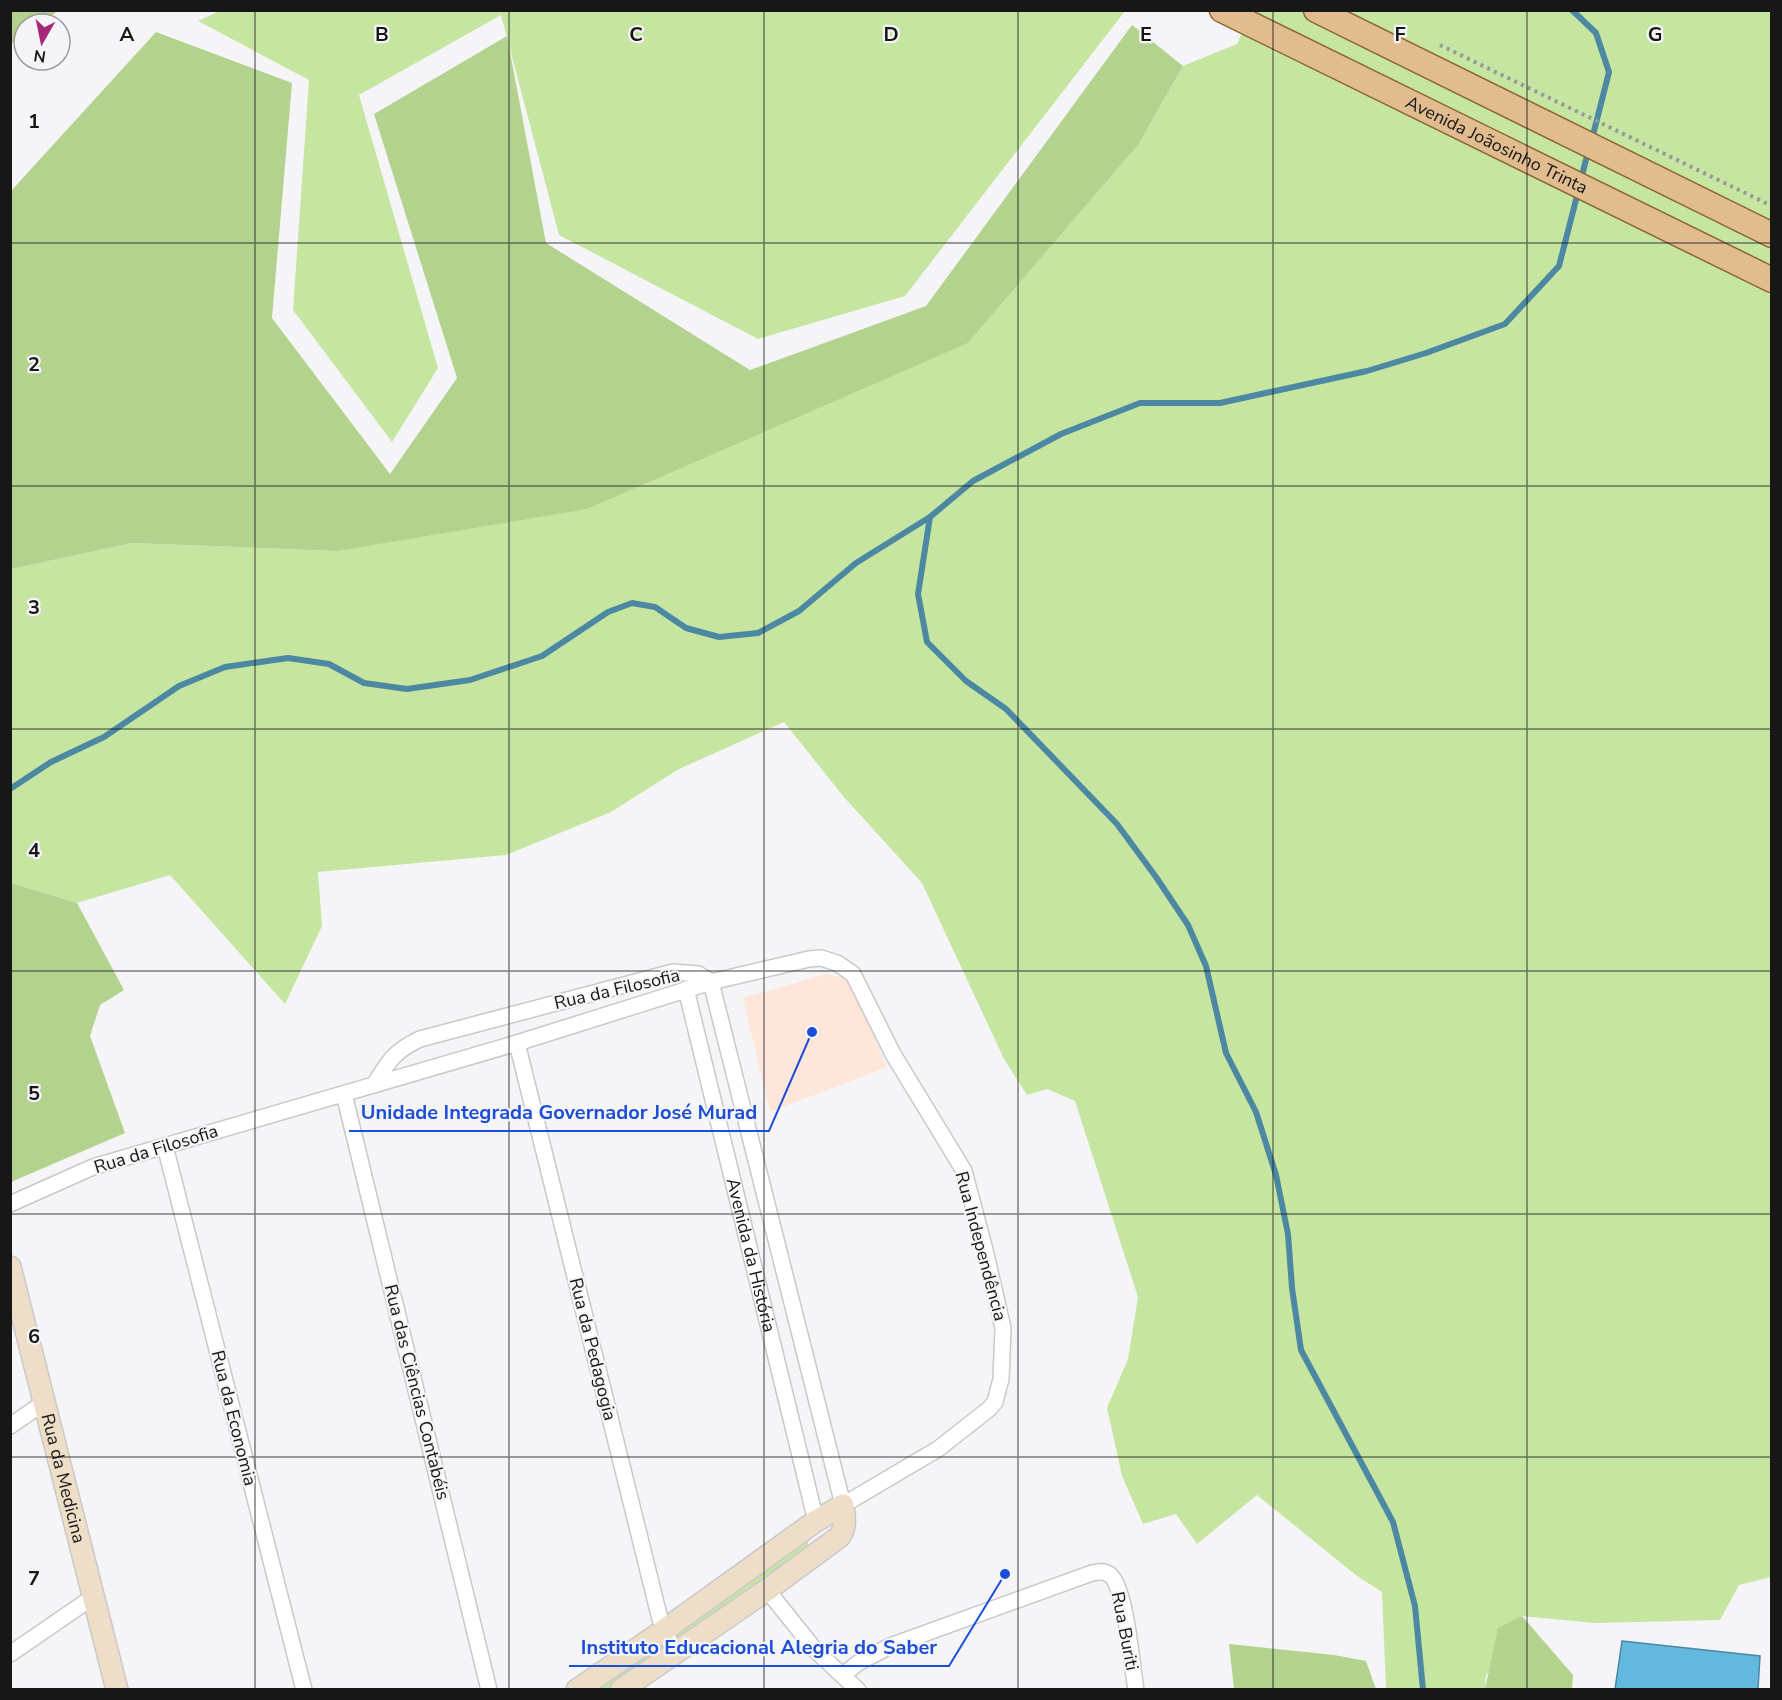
<svg xmlns="http://www.w3.org/2000/svg" width="1782" height="1700" viewBox="0 0 1782 1700" font-family="'Nunito Sans',sans-serif">
	<rect width="100%" height="100%" fill="#f5f5f8"/>
	<polygon fill="#fee6db" points="825,974 850,978 887,1067 770,1112 743,998"/>
	<g fill="#c6e5a1">
		<polygon points="222,10 1125,10 1125,11 905,296 758,339 559,235 501,15 359,95 438,368 392,442 293,310 309,80 198,21"/>
		<polygon points="1252,11 1771,11 1771,1577 1739,1585 1720,1620 1595,1623 1521,1616 1486,1676 1485,1689 1386,1689 1382,1592 1357,1576 1257,1495 1197,1544 1176,1514 1143,1524 1122,1476 1107,1408 1128,1359 1138,1297 1075,1101 1047,1089 1027,1095 1004,1059 922,883 843,796 784,722 679,769 611,812 506,855 318,872 322,926 285,1004 170,875 77,903 11,883 10,569 132,543 337,551 968,343 1138,145 1183,66 1237,44"/>
		<polygon points="807,1540 810,1551 611,1689 593,1690"/>
	</g>
	<g fill="#b3d28d">
		<polygon points="11,10 58,10 58,11 39,24 24,24 24,35 11,44"/>
		<polygon points="1132,25 1183,66 1138,145 968,343 587,509 337,551 132,543 11,569 11,191 156,32 292,83 272,318 390,474 457,378 374,114 507,36 546,243 750,370 926,306"/>
		<polygon points="11,883 77,903 124,990 100,1005 90,1036 125,1133 11,1182"/>
		<polygon points="1522,1616 1573,1675 1572,1689 1485,1689 1498,1628"/>
		<polygon points="1229,1644 1334,1655 1366,1661 1376,1689 1234,1689"/>
	</g>
	<polygon fill="#63b8dd" stroke="#4c88a2" stroke-width="1.5" points="1622,1641 1760,1656 1758,1689 1615,1689"/>
	<g fill="none" stroke-linecap="round" stroke-linejoin="round">
		<g stroke="#4c88a2" stroke-width="6">
			<polyline points="1572,10 1596,33 1609,72 1592,139"/>
			<polyline points="1581,179 1588,152"/>
			<polyline points="10,789 51,762 104,737 179,686 225,667 288,658 329,664 364,683 407,689 470,680 542,656 608,612 632,603 655,607 686,628 719,637 758,633 799,611 856,563 930,517"/>
			<polyline points="1423,1690 1415,1606 1393,1522 1301,1350 1292,1288 1288,1234 1276,1175 1256,1112 1226,1053 1206,966 1188,925 1156,877 1117,824 1006,709 966,681 927,642 918,594 930,517 973,481 1061,434 1140,403 1220,403 1367,371 1426,353 1505,324 1559,266 1578,192"/>
		</g>
		<defs>
			<g id="street">
				<path id="s1" d="M 686,989 L 816,1521"/>
				<polyline points="517,1043 663,1631 676,1651"/>
				<path d="M 374,1085 C 388,1062 394,1051 420,1039 L 673,972 L 698,974 L 711,982"/>
				<polyline points="344,1094 489,1690"/>
				<polyline points="165,1146 304,1690"/>
				<polyline points="10,1204 93,1167 517,1043 711,982 809,959 821,958 837,963 853,974 893,1054 964,1171 985,1250 1003,1328 1001,1379 995,1402 989,1409 938,1449 843,1505 711,982"/>
				<polyline points="10,1426 45,1402"/>
				<polyline points="767,1590 816,1651 858,1690"/>
				<polyline points="10,1654 93,1597"/>
				<path d="M 843,1675 L 858,1663 L 890,1646 L 1092,1573 C 1098,1572 1104,1570 1110,1575 C 1126,1587 1132,1667 1136,1690"/>
			</g>
			<g id="secondary">
				<path id="s2" d="M 10,1267 L 117,1690"/>
				<path d="M 577,1690 L 663,1631 L 816,1521 L 843,1505 C 844,1517 847,1527 839,1537 L 767,1590 L 621,1690"/>
			</g>
			<g id="primary">
				<path id="s3" d="M 1222,10 L 1772,280"/>
				<polyline points="1316,10 1772,235"/>
			</g>
		</defs>
		<use href="#street" stroke="#c9c9cc" stroke-width="18"/>
		<use href="#secondary" stroke="#c9c9cc" stroke-width="24"/>
		<use href="#primary" stroke="#8c6634" stroke-width="27"/>
		<polyline stroke="#979799" stroke-width="4" stroke-dasharray="3 4.5" stroke-linecap="butt" points="1440,45 1772,206"/>
		<use href="#street" stroke="#fff" stroke-width="15"/>
		<use href="#secondary" stroke="#efdec7" stroke-width="21"/>
		<use href="#primary" stroke="#e0bc8e" stroke-width="24"/>
	</g>
	<path fill="none" stroke="#171718" stroke-width="1.5" stroke-opacity="0.55" d="M 255,10 L 255,1690M 509,10 L 509,1690M 764,10 L 764,1690M 1018,10 L 1018,1690M 1273,10 L 1273,1690M 1527,10 L 1527,1690M 10,243 L 1772,243M 10,486 L 1772,486M 10,729 L 1772,729M 10,971 L 1772,971M 10,1214 L 1772,1214M 10,1457 L 1772,1457"/>
	<g text-anchor="middle" stroke-width="4.5" stroke-linejoin="round" paint-order="stroke">
		<g font-size="18" fill="#171718" stroke="#f5f5f8">
			<text dy="6" stroke="none"><textPath href="#s3" startOffset="306">Avenida Joãosinho Trinta</textPath></text>
			<text transform="translate(617 989) rotate(-13)" y="6">Rua da Filosofia</text>
			<text transform="translate(156 1149) rotate(-17)" y="6">Rua da Filosofia</text>
			<text transform="translate(981 1246) rotate(75)" y="6">Rua Independência</text>
			<text dy="6" stroke="none"><textPath href="#s1" startOffset="274">Avenida da História</textPath></text>
			<text transform="translate(593 1349) rotate(76)" y="6">Rua da Pedagogia</text>
			<text transform="translate(417 1392) rotate(76)" y="6">Rua das Ciências Contabéis</text>
			<text transform="translate(234 1418) rotate(76)" y="6">Rua da Economia</text>
			<text dy="6" stroke="none"><textPath href="#s2" startOffset="218">Rua da Medicina</textPath></text>
			<text transform="translate(1125 1631) rotate(79)" y="6">Rua Buriti</text>
		</g>
	</g>
	<g font-size="20" text-anchor="middle" font-weight="bold" fill="#171718" stroke="#f5f5f8" stroke-width="4.5" stroke-linejoin="round" paint-order="stroke">
		<text x="127" y="41">A</text>
		<text x="382" y="41">B</text>
		<text x="636" y="41">C</text>
		<text x="891" y="41">D</text>
		<text x="1146" y="41">E</text>
		<text x="1400" y="41">F</text>
		<text x="1655" y="41">G</text>
		<text x="34" y="128">1</text>
		<text x="34" y="371">2</text>
		<text x="34" y="614">3</text>
		<text x="34" y="857">4</text>
		<text x="34" y="1100">5</text>
		<text x="34" y="1343">6</text>
		<text x="34" y="1585">7</text>
	</g>
	<path fill="none" stroke="#1d4ed8" stroke-width="2" d="M812 1032L769 1131H349M1005 1574L949 1666H569"/>
	<g fill="#1d4ed8" stroke="#f5f5f8" stroke-width="2">
		<circle cx="812" cy="1032" r="6"/>
		<circle cx="1005" cy="1574" r="6"/>
	</g>
	<g font-size="20" text-anchor="middle" font-weight="bold" fill="#1d4ed8" stroke="#f5f5f8" stroke-width="4.5" stroke-linejoin="round" paint-order="stroke">
		<text x="559" y="1119">Unidade Integrada Governador José Murad</text>
		<text x="759" y="1654">Instituto Educacional Alegria do Saber</text>
	</g>
	<rect width="1782" height="1700" fill="none" stroke="#171718" stroke-width="24"/>
	<g transform="translate(42 42) rotate(189)"><circle r="28" fill="#f5f5f8" stroke="#9c9c9e" stroke-width="1.5"/>
	<path d="M0-4.5L10 22L0 15L-10 22Z" fill="#a72877"/>
	<text y="-9" font-size="16" font-weight="bold" text-anchor="middle" fill="#171718">N</text>
	</g>
</svg>
